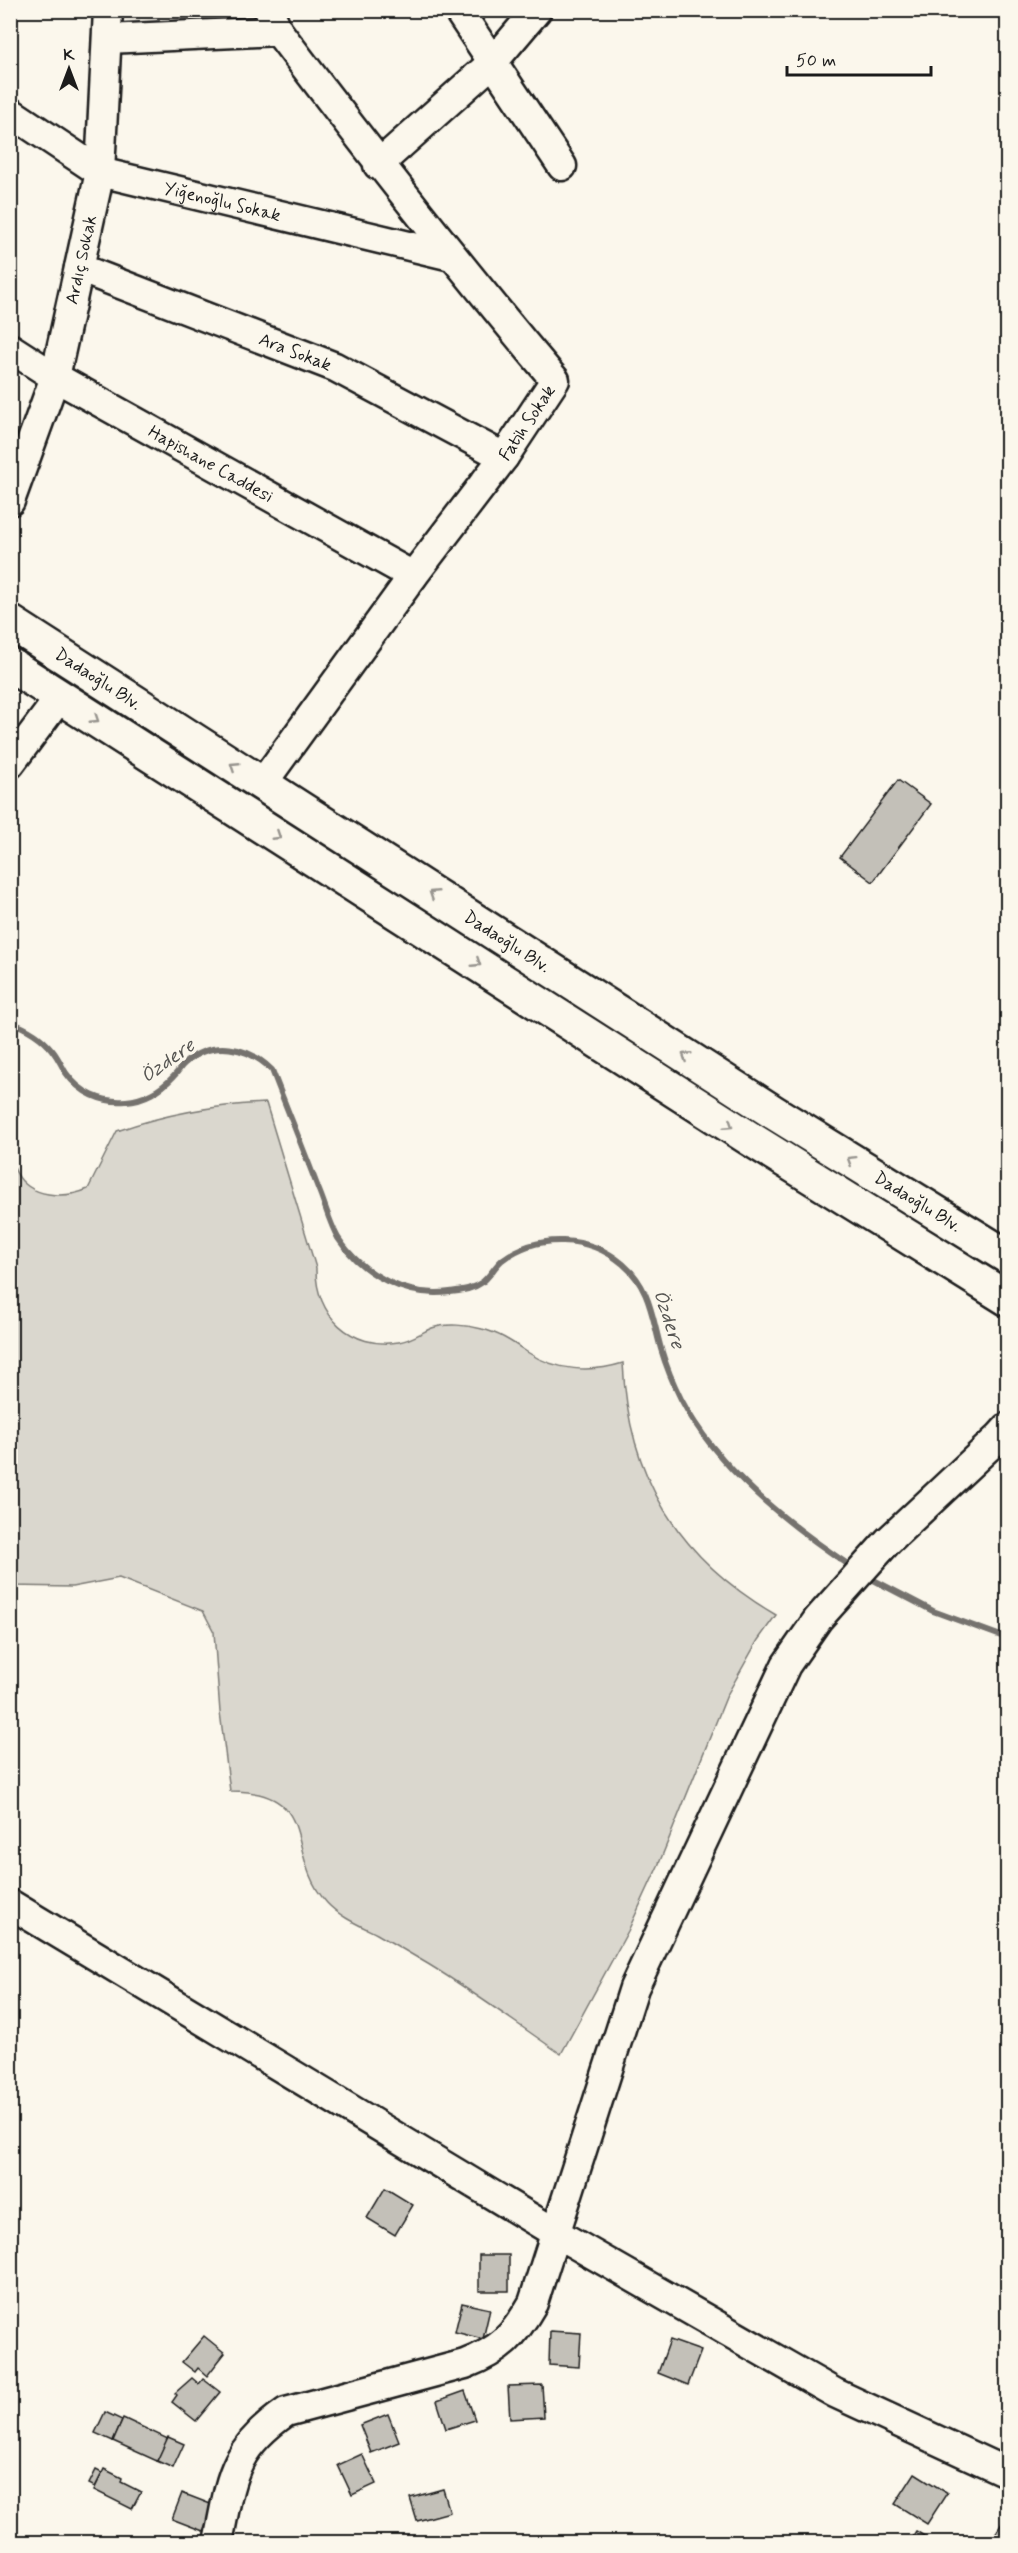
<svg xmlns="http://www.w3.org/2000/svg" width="1018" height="2553" viewBox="0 0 1018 2553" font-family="Mynerve,sans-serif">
	<rect width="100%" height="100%" fill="#fbf7ec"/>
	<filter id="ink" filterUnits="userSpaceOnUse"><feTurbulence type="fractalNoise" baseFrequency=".0167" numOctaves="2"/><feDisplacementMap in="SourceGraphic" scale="12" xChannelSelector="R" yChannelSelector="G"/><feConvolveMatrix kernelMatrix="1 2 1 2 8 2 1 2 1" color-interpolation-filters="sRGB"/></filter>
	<g filter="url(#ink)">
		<path fill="#dad7ce" stroke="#7b7a75" stroke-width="1.5" d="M 266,1103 L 316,1268 C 315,1315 351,1350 399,1342 C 412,1340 420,1333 432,1328 C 446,1323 468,1325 482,1329 C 499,1333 512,1342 527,1352 C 556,1371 591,1373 623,1363 C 628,1477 678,1558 776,1615 L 758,1640 L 727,1695 L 658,1866 L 628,1931 L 561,2054 C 517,2024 474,1992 428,1964 C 411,1954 394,1944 377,1934 C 359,1925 340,1917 327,1903 C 283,1855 322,1791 230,1791 L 220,1712 L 214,1632 L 203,1611 L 119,1578 L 72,1587 L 11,1586 L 11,1154 C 12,1160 13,1167 16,1172 C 29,1198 65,1199 88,1189 L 117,1131 C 166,1114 214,1105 266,1103 Z"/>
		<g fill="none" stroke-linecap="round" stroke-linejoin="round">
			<g stroke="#74726e" stroke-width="6">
				<path d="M 10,1022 C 27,1028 41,1036 52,1050 C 58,1057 61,1065 66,1073 C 80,1093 102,1103 126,1101 C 144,1100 161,1090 173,1077 C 178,1072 180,1067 185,1063 C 212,1039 248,1046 272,1070 C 287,1109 303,1148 318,1188 C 325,1204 329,1222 338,1238 C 362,1275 407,1298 450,1292 C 460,1291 473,1289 481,1283 C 489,1278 494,1267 502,1260 C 538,1233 589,1235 623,1264 C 650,1287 652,1317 661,1349 C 666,1366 673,1383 681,1399 C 717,1469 790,1526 855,1569"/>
				<polyline points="866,1576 933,1611 1001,1636 1008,1633"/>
			</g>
		</g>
		<g fill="#c3c0b8" stroke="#1c1c1c" stroke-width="1.5">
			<polygon points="898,780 931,804 873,882 840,857"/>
			<polygon points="385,2188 413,2205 395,2235 367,2218"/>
			<rect x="479" y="2255" width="30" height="36"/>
			<polygon points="462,2303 490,2309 483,2339 455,2332"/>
			<polygon points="550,2331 581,2333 579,2367 549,2365"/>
			<polygon points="204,2336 225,2353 207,2376 198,2368 195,2372 182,2362"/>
			<polygon points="670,2340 701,2351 688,2385 658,2373"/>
			<polygon points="192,2378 199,2384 203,2379 220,2392 196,2421 172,2402 177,2395 175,2393"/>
			<polygon points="542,2385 544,2417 510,2419 508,2386"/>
			<polygon points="465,2391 475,2420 446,2429 437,2401"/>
			<polygon points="105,2412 122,2420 113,2441 95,2433"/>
			<polygon points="388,2414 399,2442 371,2453 360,2425"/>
			<polygon points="123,2418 168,2439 157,2461 113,2441"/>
			<polygon points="168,2437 184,2444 173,2468 157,2461"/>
			<polygon points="362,2454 376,2484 352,2495 338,2465"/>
			<polygon points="104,2469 122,2478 121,2482 141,2492 132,2509 94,2490"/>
			<polygon points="96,2470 102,2473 95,2487 89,2484"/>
			<polygon points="915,2473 947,2493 927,2524 895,2504"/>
			<polygon points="443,2489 450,2512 417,2521 410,2498"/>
			<polygon points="182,2493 213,2505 203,2531 172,2519"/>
			<polygon points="1006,2517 1008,2542 990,2542"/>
			<polygon points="916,2531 934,2542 909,2542"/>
		</g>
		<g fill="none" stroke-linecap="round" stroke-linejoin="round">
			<defs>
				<g id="minor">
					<polyline points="458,10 562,166"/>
					<polyline points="107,39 278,31"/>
					<path id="s1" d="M 10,112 L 100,172 L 451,256"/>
					<polyline points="378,165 493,62 537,10"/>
					<path id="s2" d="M 79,268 L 335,367 L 504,457"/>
					<path id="s3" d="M 10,348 L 55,377 L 413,576"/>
					<path id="s4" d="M 10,501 L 55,377 L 100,172 L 108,10"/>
					<polyline points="10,764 60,697"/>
					<path id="s5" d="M 262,784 L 413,576 L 504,457 L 555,380 C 459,266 368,150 278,31 L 269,10"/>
					<polyline points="10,1904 554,2232 835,2393 1008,2473"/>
					<path d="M 218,2542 C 231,2480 230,2451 286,2412 L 465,2364 C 501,2350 514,2336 533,2303 L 634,1988 L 786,1665 L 818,1619 L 888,1541 L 1000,1436 L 1008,1427"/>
				</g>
				<g id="highway">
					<path id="s6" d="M 10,622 L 773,1112 L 1008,1257"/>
					<polyline points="10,665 749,1138 1008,1299"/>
				</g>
			</defs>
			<use href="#minor" stroke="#1c1c1c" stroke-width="33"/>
			<use href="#highway" stroke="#1c1c1c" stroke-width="38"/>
			<use href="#minor" stroke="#fbf7ec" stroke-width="28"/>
			<use href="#highway" stroke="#fbf7ec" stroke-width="33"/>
		</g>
		<defs><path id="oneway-chevron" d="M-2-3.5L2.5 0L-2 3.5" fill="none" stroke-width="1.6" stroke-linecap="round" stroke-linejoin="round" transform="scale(1.5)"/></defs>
		<g stroke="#97948e">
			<use href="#oneway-chevron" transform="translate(95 719) rotate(33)"/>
			<use href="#oneway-chevron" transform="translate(234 766) rotate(-147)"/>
			<use href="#oneway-chevron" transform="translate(277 836) rotate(33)"/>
			<use href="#oneway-chevron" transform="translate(433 894) rotate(-147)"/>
			<use href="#oneway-chevron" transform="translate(477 963) rotate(33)"/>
			<use href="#oneway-chevron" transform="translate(686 1056) rotate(-147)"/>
			<use href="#oneway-chevron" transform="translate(729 1125) rotate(33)"/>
			<use href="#oneway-chevron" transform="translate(851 1160) rotate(-148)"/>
		</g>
	</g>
	<g text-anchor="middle" stroke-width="6" stroke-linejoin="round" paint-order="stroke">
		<g font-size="18" fill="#1c1c1c" stroke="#fbf7ec">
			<text dy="6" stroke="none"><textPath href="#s1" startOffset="234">Yiğenoğlu Sokak</textPath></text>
			<text dy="6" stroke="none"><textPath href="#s4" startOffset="252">Ardıç Sokak</textPath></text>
			<text dy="6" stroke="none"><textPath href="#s2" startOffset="232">Ara Sokak</textPath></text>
			<text dy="6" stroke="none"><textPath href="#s5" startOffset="448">Fatih Sokak</textPath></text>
			<text dy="6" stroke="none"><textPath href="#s3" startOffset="232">Hapishane Caddesi</textPath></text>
			<text dy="6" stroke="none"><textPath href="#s6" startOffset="105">Dadaoğlu Blv.</textPath></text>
			<text dy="6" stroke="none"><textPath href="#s6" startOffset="591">Dadaoğlu Blv.</textPath></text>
			<text dy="6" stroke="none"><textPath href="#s6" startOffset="1077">Dadaoğlu Blv.</textPath></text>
		</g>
		<g font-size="20" font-style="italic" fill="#575653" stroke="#fbf7ec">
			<text transform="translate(167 1060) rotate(-35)" y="7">Özdere</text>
			<text transform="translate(670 1319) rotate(72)" y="7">Özdere</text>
		</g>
	</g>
	<rect width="1018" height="2553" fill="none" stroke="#fbf7ec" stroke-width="36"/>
	<rect x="18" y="18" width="982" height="2517" fill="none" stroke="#1c1c1c" stroke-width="2" filter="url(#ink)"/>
	<g transform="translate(69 69)" stroke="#fbf7ec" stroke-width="4.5" paint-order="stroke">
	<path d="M0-4.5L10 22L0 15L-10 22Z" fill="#1c1c1c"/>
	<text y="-9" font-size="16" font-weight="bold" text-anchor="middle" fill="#1c1c1c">K</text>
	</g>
	<path d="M787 66v9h144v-9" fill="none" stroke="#1c1c1c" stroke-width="3"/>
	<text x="796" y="66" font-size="18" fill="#1c1c1c" stroke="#fbf7ec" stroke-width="4.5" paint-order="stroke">50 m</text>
</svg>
